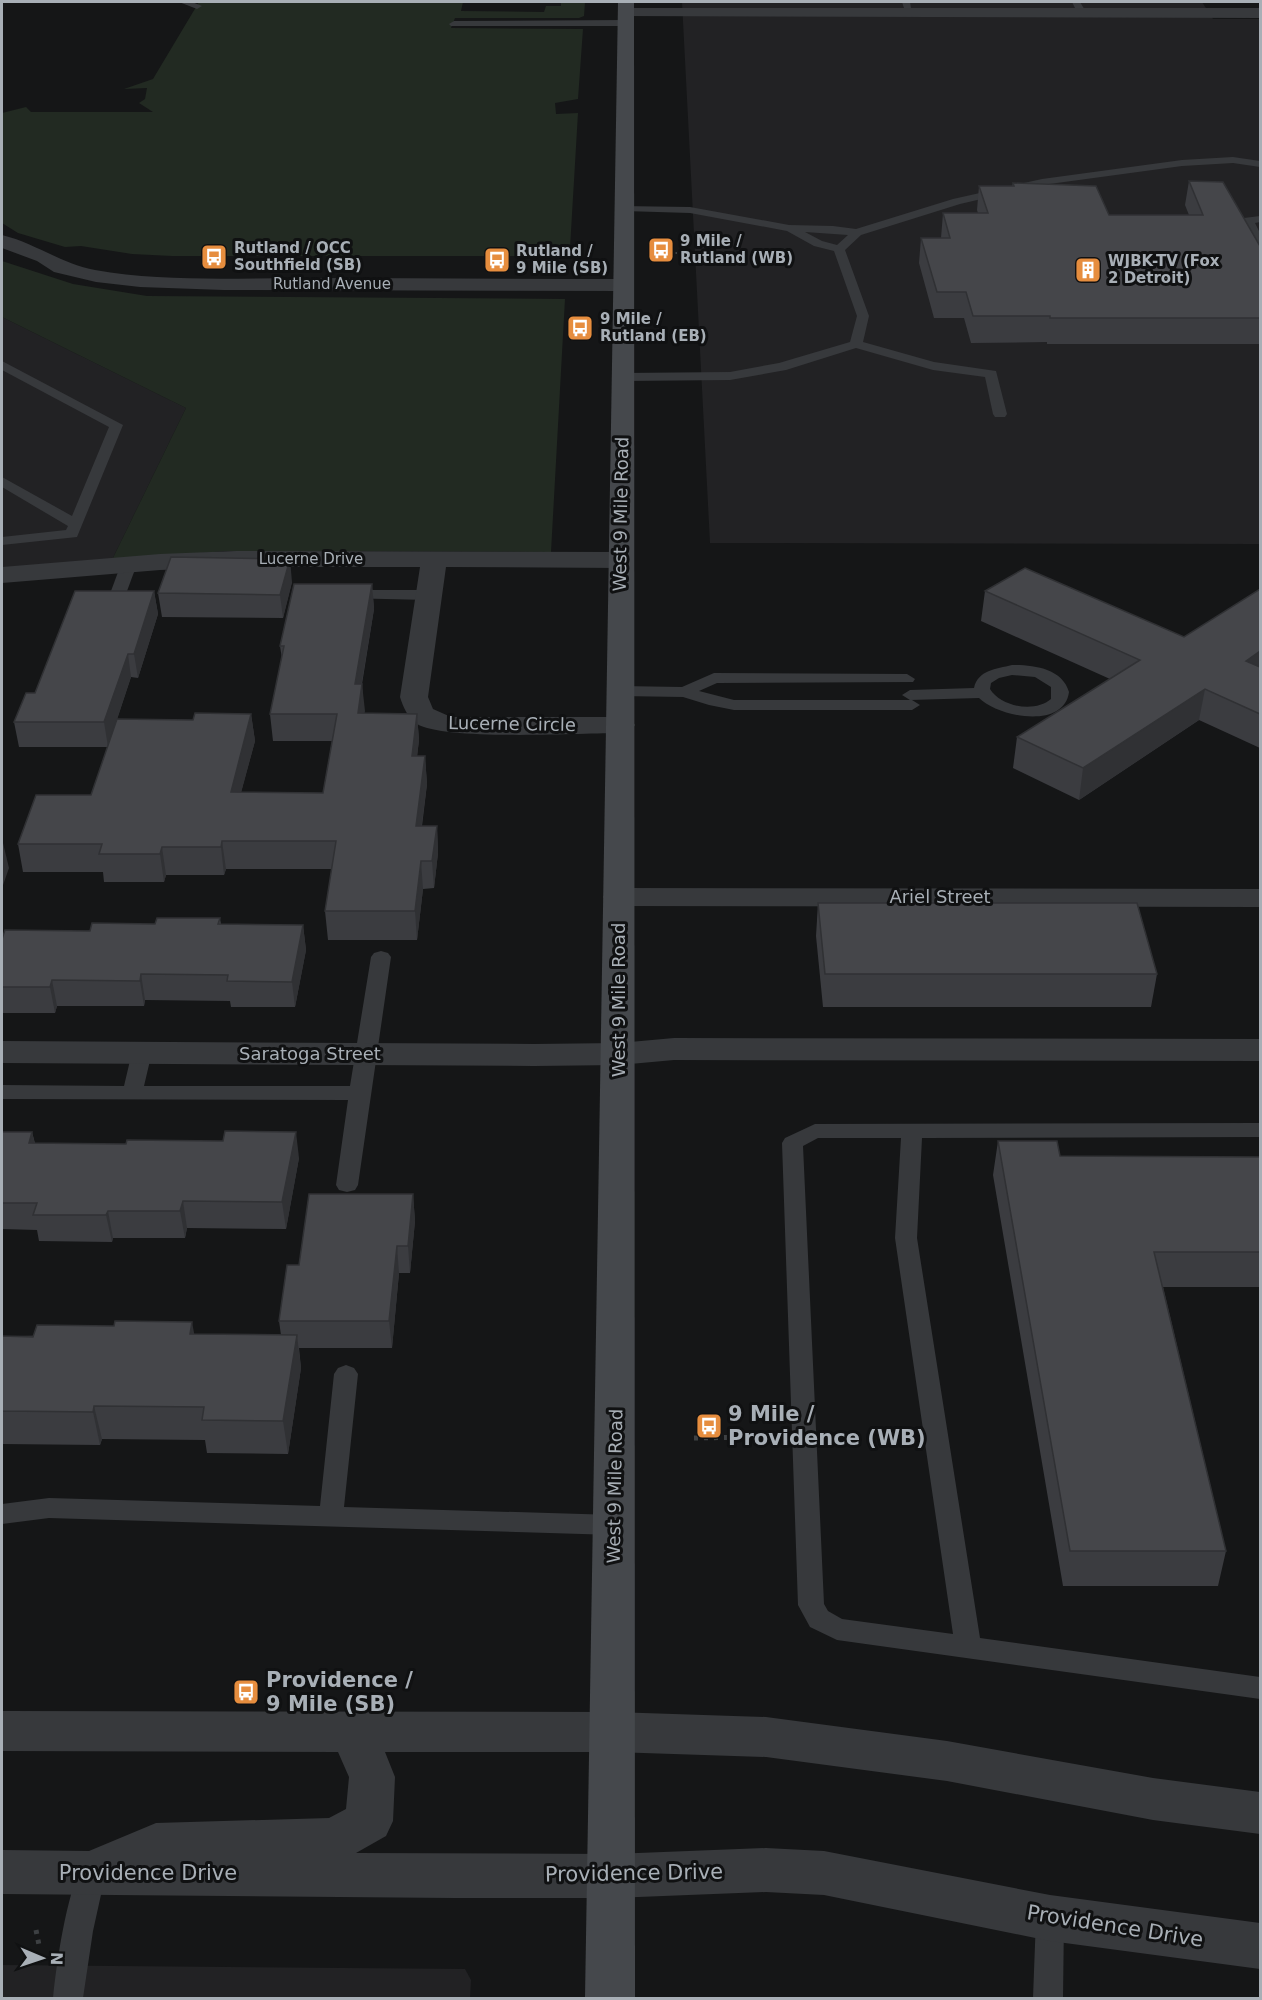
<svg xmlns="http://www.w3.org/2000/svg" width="1262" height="2000" viewBox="0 0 1262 2000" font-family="'DejaVu Sans',sans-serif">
	<rect width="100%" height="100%" fill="#151617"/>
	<g fill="#222224">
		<polygon points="682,2 1202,2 1213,19 1260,19 1260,544 710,543"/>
		<polygon points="2,317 186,408 112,560 2,569"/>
		<polygon points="2,1965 465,1969 471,1980 470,1998 2,1998"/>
	</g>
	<g fill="#222a22">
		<polygon points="199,2 463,2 461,11 544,12 546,6 561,6 561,2 585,2 584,16 579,18 455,18 451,28 583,29 578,99 555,103 556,114 578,113 570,248 557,254 545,256 172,256 132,254 81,246 65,247 18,233 2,223 2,113 26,107 31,112 153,112 139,103 145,99 147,88 124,89 153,79"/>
		<polygon points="2,261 73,284 147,296 565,299 551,552 226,551 112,560 186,408 2,317"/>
	</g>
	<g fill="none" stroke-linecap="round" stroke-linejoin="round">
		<g stroke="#3d4043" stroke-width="2" stroke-dasharray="1.5 2" stroke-linecap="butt">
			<polyline points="569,253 574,253"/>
			<polyline points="658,253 692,253"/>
		</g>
		<g stroke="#3d4043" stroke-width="5" stroke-dasharray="4 6" stroke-linecap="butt">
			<polyline points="694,1438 752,1437"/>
			<polyline points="36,1930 39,1945"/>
		</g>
		<g fill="#37393c" fill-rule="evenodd">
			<polygon points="179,2 192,2 202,6 197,9"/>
			<polygon points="902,2 910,2 912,14 906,14"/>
			<polygon points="1072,2 1080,2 1086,12 1084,14 1078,14"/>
			<polygon points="454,21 625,20 630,23 625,26 451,26 449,24"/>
			<path d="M 1233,157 L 1260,161 L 1260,167 L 1233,163 L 1182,166 L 1042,185 L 960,204 L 861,235 L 845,250 L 869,316 L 863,342 L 934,362 L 996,371 L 1007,414 L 1005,417 L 995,417 L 993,414 L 985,377 L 933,370 L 856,348 L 786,370 L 730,380 L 623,381 L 616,377 L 623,373 L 730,372 L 779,363 L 850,342 L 857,316 L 834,251 L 814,246 L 787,231 L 690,213 L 624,211 L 618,208 L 620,206 L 690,207 L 789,225 L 833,226 L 856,229 L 953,199 L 1042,179 L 1182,160 ZM 805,232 L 848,235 L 837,245 L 822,241 Z"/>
			<polygon points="1260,216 1260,222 1255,223 1260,233 1260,248 1254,244 1242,220 1244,218"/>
			<polygon points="2,361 123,425 77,537 2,545 2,537 66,530 68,526 2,487 2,477 72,516 109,427 2,370"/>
			<polygon points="129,559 137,564 120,610 117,613 107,613 104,610 121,564"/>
			<polygon points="347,590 428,590 436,595 428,600 342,598 339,595"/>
			<path d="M 1012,665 C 1033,665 1062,668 1069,692 C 1064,730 998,717 979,698 L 910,700 L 902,695 L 910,690 L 974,688 C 978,670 996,669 1012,665 ZM 1012,675 L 1035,677 L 1051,687 L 1051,699 C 1035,713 1001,707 990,689 L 991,683 L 999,678 Z"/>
			<polygon points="714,673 907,674 915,679 913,682 717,683 699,691 734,700 912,700 920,705 912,710 734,710 709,705 683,697 620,696 612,691 620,686 682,687"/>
			<polygon points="381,951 388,953 391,957 358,1185 355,1190 347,1192 339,1190 336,1185 348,1100 2,1099 2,1085 124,1086 132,1052 135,1047 142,1046 149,1047 152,1052 144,1086 350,1086 371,957 374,953"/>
			<path d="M 1260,1123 L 1260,1137 L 922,1138 L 917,1238 L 980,1638 L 1260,1677 L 1260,1699 L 837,1640 L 810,1627 L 798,1605 L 782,1143 L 785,1138 L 815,1124 ZM 818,1138 L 901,1138 L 895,1238 L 953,1634 L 842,1619 L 828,1611 L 824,1604 L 803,1146 Z"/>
			<polygon points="346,1365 354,1368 358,1374 344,1507 615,1515 624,1518 627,1525 624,1532 615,1535 49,1518 2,1524 2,1504 49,1498 320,1506 334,1374 338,1368"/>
			<path d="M 92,1859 L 102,1863 L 106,1872 L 93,1931 L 83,1998 L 53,1998 C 57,1959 66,1899 82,1863 Z"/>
			<polygon points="1050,1904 1060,1908 1064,1918 1063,1998 1033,1998 1036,1918 1040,1908"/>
		</g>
		<g fill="#37393c" fill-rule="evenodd">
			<polygon points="626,8 1260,8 1260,18 620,16 618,13"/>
			<path d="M 2,235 C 35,243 62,264 95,270 C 163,282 236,278 305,278 C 411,278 518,279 624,279 L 631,281 L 634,285 L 631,289 L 624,291 L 224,290 L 140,287 L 96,282 L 54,272 L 37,261 L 2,248 Z"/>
			<path d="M 236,551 L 621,552 L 630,555 L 634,560 L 630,565 L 621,568 L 446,567 L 428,697 L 433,709 L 451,717 L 621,717 L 631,719 L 635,725 L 631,731 L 621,733 C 582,733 445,741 417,724 C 408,718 403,707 400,697 L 420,567 L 236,567 L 160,570 L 2,583 L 2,567 L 160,554 Z"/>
			<polygon points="619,888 1260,889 1260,907 619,906 608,904 603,897 608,890"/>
			<polygon points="674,1038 1260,1039 1260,1061 674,1060 619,1065 534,1066 2,1063 2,1041 534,1044 619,1043"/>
			<polygon points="2,1711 613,1712 766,1717 947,1741 1153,1778 1260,1792 1260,1834 1153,1820 947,1781 766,1757 613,1752 385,1752 395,1777 393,1821 386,1836 356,1853 613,1854 766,1848 824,1851 1050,1895 1260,1923 1260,1969 1050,1941 824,1895 766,1892 613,1898 453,1898 2,1894 2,1850 89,1851 156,1823 329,1818 346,1809 349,1777 338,1752 2,1751"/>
		</g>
		<polygon fill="#45484c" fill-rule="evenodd" points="618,2 634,2 635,1998 585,1998"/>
	</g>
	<g fill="#3b3c40">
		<polygon points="1189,181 1260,246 1260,344 1047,344 1047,342 971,343 964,318 934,318 919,263 921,238 941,238 943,213 978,213 977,210 979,186 1012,186 1013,183 1109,215 1189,215 1185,205"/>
		<polygon points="292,582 283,618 162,617 158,593"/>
		<polygon points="372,584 374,609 362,684 364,713 417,714 419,740 417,756 425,756 427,784 422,826 437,826 438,853 434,888 423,889 417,940 328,940 325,911 332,869 226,869 224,875 166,875 164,882 104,882 103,872 23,872 18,844 91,795 108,747 19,747 14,722 35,693 154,591 158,614 138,678 131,677 117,719 193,720 251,714 255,741 241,792 323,793 332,741 273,741 270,714 282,659 280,646"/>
		<polygon points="1260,589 1260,748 1199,720 1079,800 1013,768 1017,737 1110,679 981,621 985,591 1184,637"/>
		<polygon points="818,903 1157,974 1151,1007 823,1007 816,936"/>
		<polygon points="220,918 221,924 303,925 306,950 295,1007 231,1007 230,1001 145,1000 144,1006 57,1006 55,1013 2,1013 2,939"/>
		<polygon points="2,1132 32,1132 35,1143 299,1158 286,1229 187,1228 185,1238 113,1238 112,1242 39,1241 37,1230 2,1229"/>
		<polygon points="998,1141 1060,1156 1260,1157 1260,1287 1163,1287 1226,1551 1218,1586 1063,1586 993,1175"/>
		<polygon points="413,1194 415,1221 410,1273 399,1273 392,1348 299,1348 301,1368 288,1454 207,1453 205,1440 102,1439 100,1445 2,1444 2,1336 195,1334 281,1335 279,1321 299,1265"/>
	</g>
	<g fill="#303134">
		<polygon points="290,559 292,582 283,618 280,595"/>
		<polygon points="372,584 374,609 357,711 355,684"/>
		<polygon points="154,591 158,614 138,678 134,654"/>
		<polygon points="1260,651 1260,677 1246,661"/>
		<polygon points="128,654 131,677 108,747 104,722"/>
		<polygon points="362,684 365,711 360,740 358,713"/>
		<polygon points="1205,689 1199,720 1079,800 1083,768"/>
		<polygon points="251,714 255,741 234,819 231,792"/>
		<polygon points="417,714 419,740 414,784 412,756"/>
		<polygon points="425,756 427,784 418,853 416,826"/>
		<polygon points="437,826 438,853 434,888 432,861"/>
		<polygon points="222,841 226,869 224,875 221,847"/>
		<polygon points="3,843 9,868 2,888 2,848"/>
		<polygon points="162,847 166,875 164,882 160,854"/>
		<polygon points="421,861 423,889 417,940 415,911"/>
		<polygon points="303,925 306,950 295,1007 292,982"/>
		<polygon points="141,974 145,1000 144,1006 140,981"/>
		<polygon points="52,980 57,1006 55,1013 50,987"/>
		<polygon points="32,1132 38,1158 29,1143"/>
		<polygon points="296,1132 299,1158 286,1229 282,1202"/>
		<polygon points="413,1194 415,1221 410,1273 408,1246"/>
		<polygon points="183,1201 187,1228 185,1238 180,1211"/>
		<polygon points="108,1211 113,1238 112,1242 106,1215"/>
		<polygon points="397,1246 399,1273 392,1348 389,1321"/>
		<polygon points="192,1322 198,1354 190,1334"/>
		<polygon points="297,1335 301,1368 288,1454 283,1421"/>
		<polygon points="94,1406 102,1439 100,1445 93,1412"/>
	</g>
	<g fill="#45464a" stroke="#303134" stroke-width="1.5">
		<polygon points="1189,181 1223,182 1260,246 1260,318 1050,318 1050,316 973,316 966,292 937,292 921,238 950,238 943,213 988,213 979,186 1014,186 1013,183 1096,186 1109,215 1203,215"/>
		<polygon points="171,557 290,559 280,595 158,593"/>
		<polygon points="1025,568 1184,637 1260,589 1260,651 1246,661 1260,667 1260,714 1205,689 1083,768 1017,737 1140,660 985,591"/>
		<polygon points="294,584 372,584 355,684 362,684 358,713 417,714 412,756 425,756 416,826 437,826 432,861 421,861 415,911 325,911 336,841 222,841 221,847 162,847 160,854 99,854 102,844 18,844 36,795 91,795 117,719 193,720 195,713 251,714 231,792 323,793 337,714 270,714 284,646 280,646"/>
		<polygon points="75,591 154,591 134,654 128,654 104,722 14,722 26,693 35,693"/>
		<polygon points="818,903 1137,903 1157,974 825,974"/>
		<polygon points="157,918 220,918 218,924 303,925 292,982 227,981 228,975 141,974 140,981 52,980 50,987 2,987 2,939 5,930 90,931 92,923 155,924"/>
		<polygon points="225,1131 296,1132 282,1202 183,1201 180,1211 108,1211 106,1215 33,1215 37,1203 2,1203 2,1132 32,1132 29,1143 126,1144 127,1140 223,1141"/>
		<polygon points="998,1141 1057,1141 1060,1156 1260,1157 1260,1252 1154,1252 1226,1551 1070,1551"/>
		<polygon points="309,1194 413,1194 408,1246 397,1246 389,1321 279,1321 287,1265 299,1265"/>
		<polygon points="115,1321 192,1322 190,1334 297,1335 283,1421 202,1420 204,1407 94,1406 93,1412 2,1411 2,1336 33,1337 37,1325 114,1326"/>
	</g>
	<defs>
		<symbol id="bus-square" viewBox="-11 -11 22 22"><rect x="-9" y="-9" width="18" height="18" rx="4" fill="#e68d3e" stroke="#101112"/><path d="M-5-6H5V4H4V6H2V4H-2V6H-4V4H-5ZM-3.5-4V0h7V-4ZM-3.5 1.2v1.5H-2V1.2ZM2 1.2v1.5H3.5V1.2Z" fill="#fff"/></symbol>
		<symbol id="building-square" viewBox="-11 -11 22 22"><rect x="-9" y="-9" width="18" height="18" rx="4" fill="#e68d3e" stroke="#101112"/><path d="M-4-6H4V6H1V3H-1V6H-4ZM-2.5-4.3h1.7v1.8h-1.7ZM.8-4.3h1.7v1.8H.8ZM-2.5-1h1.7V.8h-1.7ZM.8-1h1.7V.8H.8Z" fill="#fff"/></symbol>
	</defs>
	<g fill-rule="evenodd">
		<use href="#bus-square" x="646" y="235" width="30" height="30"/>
		<use href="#bus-square" x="199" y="242" width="30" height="30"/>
		<use href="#bus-square" x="482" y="245" width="30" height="30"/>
		<use href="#building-square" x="1073" y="255" width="30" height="30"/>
		<use href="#bus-square" x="565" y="313" width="30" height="30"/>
		<use href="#bus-square" x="694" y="1411" width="30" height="30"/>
		<use href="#bus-square" x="231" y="1677" width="30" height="30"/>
	</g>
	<g text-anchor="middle" stroke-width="6" stroke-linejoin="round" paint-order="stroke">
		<g font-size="15" font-weight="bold" fill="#a8afb6" stroke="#101112" text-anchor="start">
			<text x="680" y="246">9 Mile /<tspan x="680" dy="17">Rutland (WB)</tspan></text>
			<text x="234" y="253">Rutland / OCC<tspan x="234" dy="17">Southfield (SB)</tspan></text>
			<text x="516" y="256">Rutland /<tspan x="516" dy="17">9 Mile (SB)</tspan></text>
			<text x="1108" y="266">WJBK-TV (Fox<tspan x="1108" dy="17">2 Detroit)</tspan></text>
			<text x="600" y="324">9 Mile /<tspan x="600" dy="17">Rutland (EB)</tspan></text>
		</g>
		<g font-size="15" fill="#a8afb6" stroke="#101112">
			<text x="332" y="289">Rutland Avenue</text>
			<text x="311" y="564">Lucerne Drive</text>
		</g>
		<g font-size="18" fill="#a8afb6" stroke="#101112">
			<text transform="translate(621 514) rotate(-89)" y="6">West 9 Mile Road</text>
			<text transform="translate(512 724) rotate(1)" y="6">Lucerne Circle</text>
			<text x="940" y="903">Ariel Street</text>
			<text transform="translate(619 1000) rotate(-90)" y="6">West 9 Mile Road</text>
			<text x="310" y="1060">Saratoga Street</text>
			<text transform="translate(615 1486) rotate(-89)" y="6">West 9 Mile Road</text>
		</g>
		<g font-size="21" font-weight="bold" fill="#a8afb6" stroke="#101112" text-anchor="start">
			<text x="728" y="1421">9 Mile /<tspan x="728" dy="24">Providence (WB)</tspan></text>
			<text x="266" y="1687">Providence /<tspan x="266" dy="24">9 Mile (SB)</tspan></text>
		</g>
		<g font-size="21" fill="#a8afb6" stroke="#101112">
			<text x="148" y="1880">Providence Drive</text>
			<text transform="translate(634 1873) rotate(-1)" y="7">Providence Drive</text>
			<text transform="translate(1115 1926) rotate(9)" y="7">Providence Drive</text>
		</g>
	</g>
	<rect width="1262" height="2000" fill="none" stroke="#a8afb6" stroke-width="6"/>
	<g transform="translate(42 1958) rotate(92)" stroke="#101112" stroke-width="4.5" paint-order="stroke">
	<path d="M0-4.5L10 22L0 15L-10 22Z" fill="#a8afb6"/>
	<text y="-9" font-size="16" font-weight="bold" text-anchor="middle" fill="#a8afb6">N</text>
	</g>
</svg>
